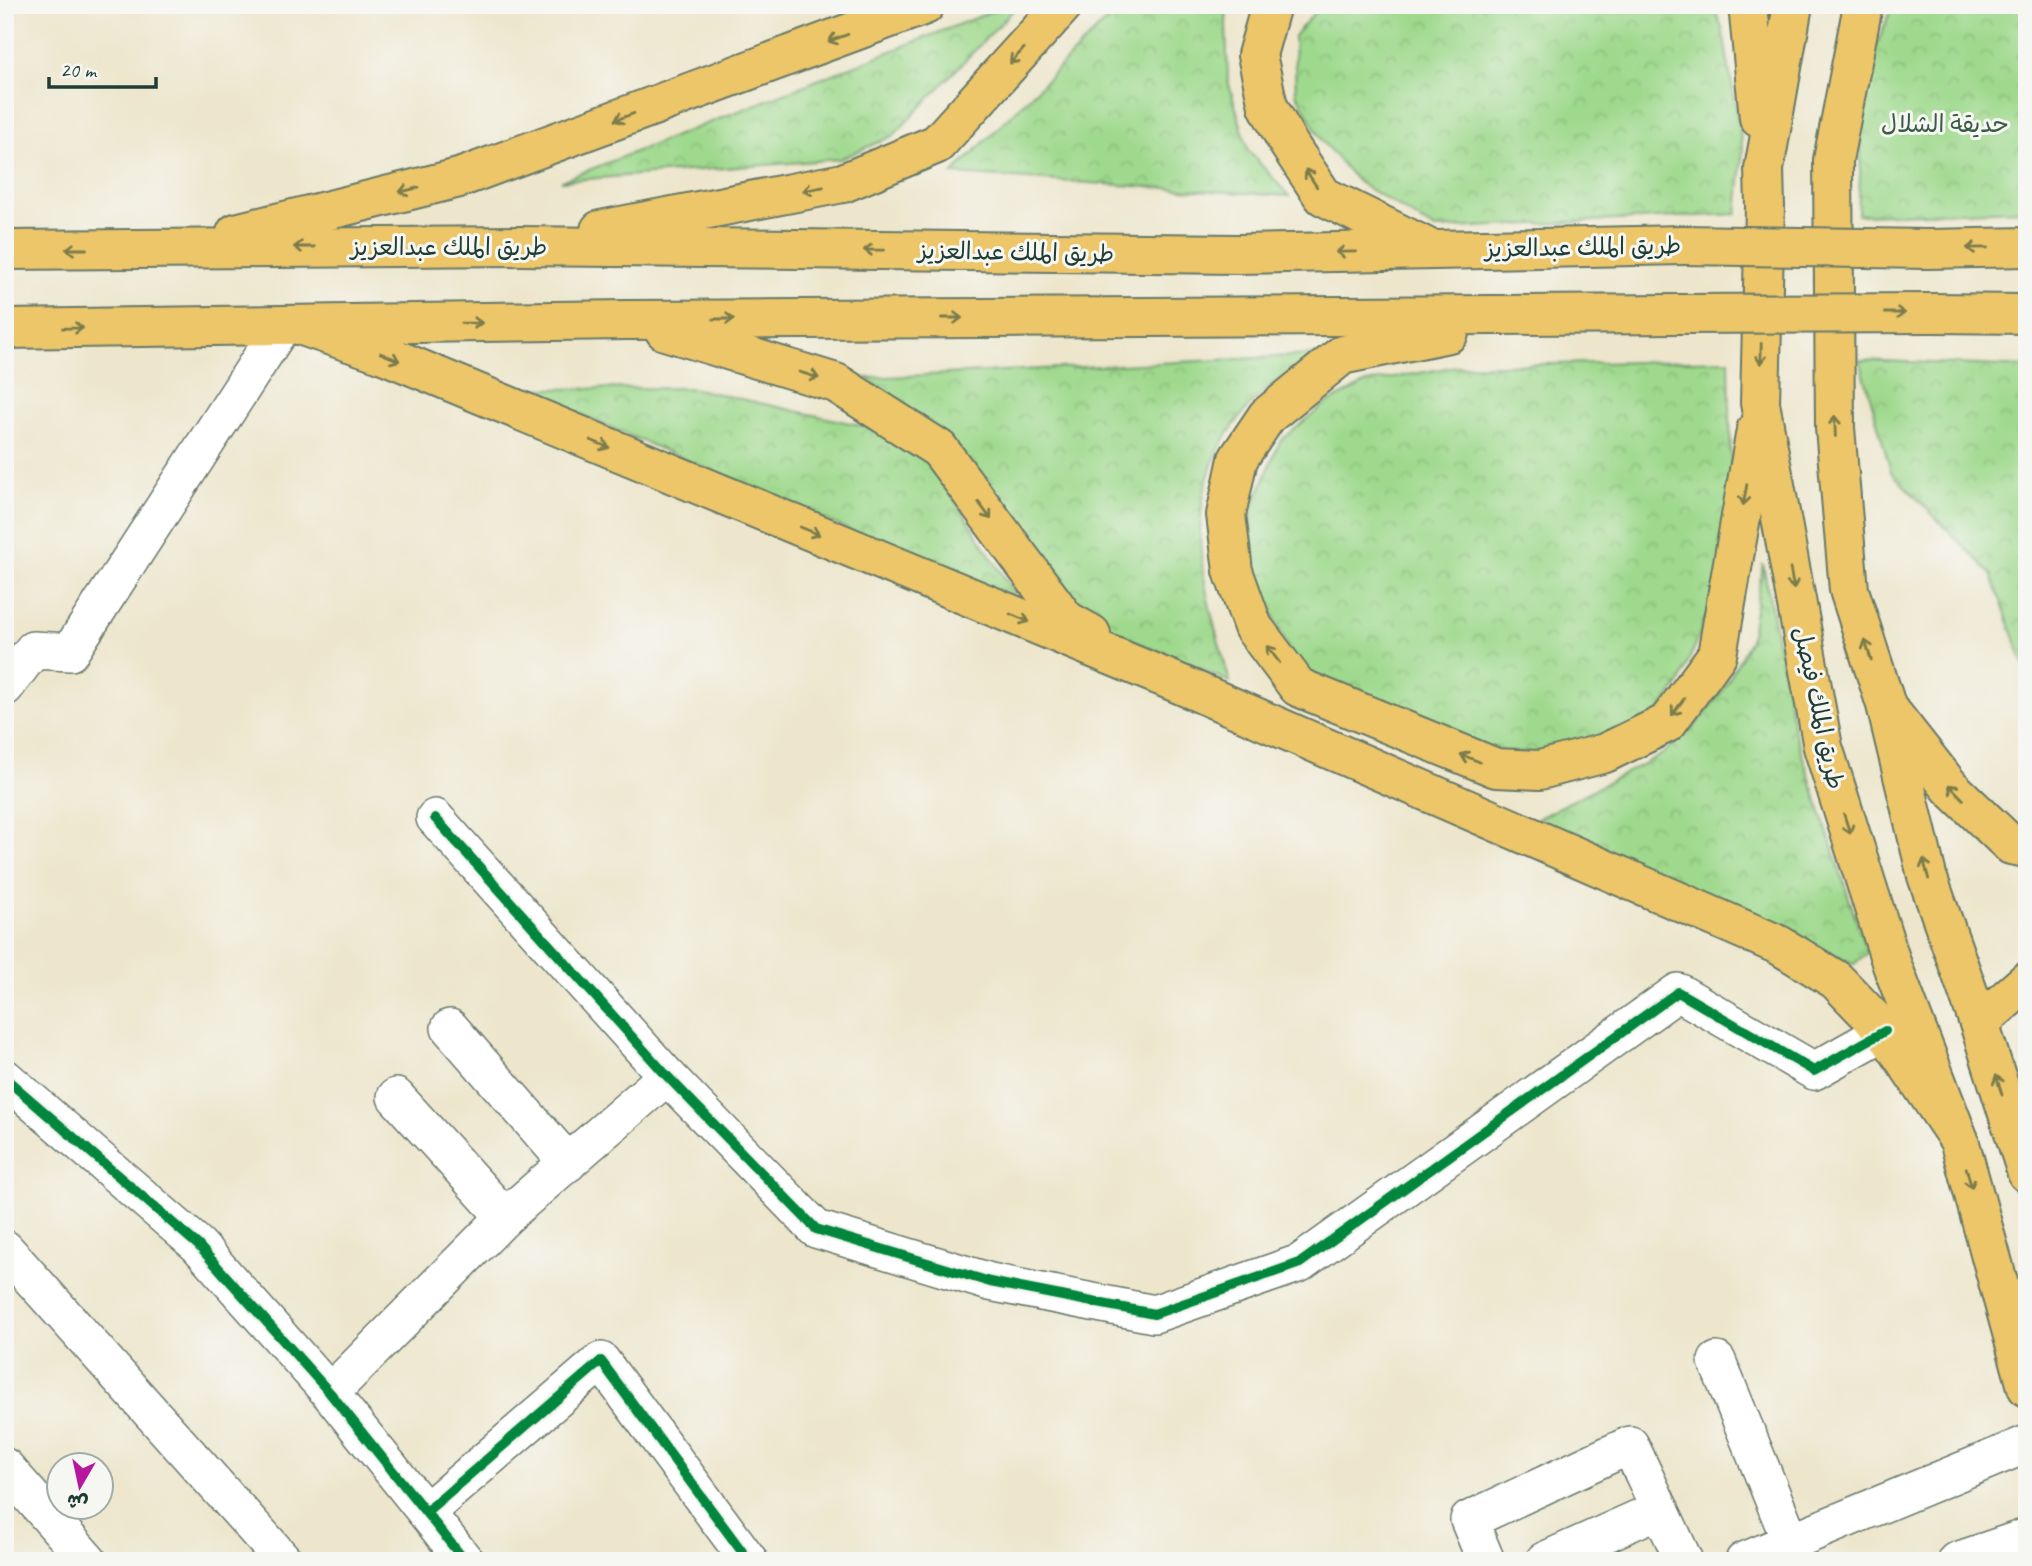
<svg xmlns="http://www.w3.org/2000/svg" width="2032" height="1566" viewBox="0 0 2032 1566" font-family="Caveat,'Playpen Sans Arabic',sans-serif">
	<defs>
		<pattern id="park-crowns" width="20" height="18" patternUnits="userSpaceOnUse" patternTransform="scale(1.75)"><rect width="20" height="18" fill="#9fd98d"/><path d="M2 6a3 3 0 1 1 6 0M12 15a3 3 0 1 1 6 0" fill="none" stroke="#88bb7a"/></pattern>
	</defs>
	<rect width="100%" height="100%" fill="#f6f6f2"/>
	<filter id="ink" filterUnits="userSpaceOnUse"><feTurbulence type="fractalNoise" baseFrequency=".0143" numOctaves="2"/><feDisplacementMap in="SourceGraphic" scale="14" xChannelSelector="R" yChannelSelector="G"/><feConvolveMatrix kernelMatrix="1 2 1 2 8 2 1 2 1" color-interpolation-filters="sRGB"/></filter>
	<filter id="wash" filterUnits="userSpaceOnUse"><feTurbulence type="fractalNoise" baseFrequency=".00686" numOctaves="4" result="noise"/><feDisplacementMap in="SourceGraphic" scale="28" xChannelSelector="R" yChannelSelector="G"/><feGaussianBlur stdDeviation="1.57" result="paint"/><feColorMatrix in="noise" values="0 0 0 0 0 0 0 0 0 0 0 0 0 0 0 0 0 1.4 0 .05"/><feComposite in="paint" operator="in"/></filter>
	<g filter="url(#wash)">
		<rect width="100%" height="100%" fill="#ede6cc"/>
		<g fill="url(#park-crowns)" stroke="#5f8b60" stroke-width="2">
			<polygon points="1008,5 1018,5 893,136 840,159 561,181"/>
			<polygon points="1122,5 1227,5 1226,24 1228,81 1248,150 1289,196 952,174"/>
			<polygon points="1321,5 1712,5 1722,27 1743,148 1737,214 1435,229 1358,182 1322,141 1296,93 1294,36"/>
			<polygon points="1893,5 2027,5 2027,210 1858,215 1865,74"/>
			<path d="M 1314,355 C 1296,369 1275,381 1258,397 C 1171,483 1200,578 1230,682 L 1093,624 L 951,440 L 867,378 Z"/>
			<polygon points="1729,360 1732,514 1712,602 1680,683 1649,724 1566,754 1483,752 1299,673 1267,601 1253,557 1251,511 1280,441 1324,405 1366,383 1457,366"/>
			<polygon points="1860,360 2027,367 2027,672 1991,574 1891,472"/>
			<polygon points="692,388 895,433 927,459 952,495 1021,604 521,389"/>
			<polygon points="1763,564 1794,730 1867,953 1854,964 1527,824 1661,755 1694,727 1723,690 1750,640"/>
		</g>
	</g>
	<g filter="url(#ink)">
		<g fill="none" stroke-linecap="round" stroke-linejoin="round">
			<defs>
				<g id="minor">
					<polyline points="5,687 33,650 70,652 282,326"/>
					<polyline points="435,818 667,1076 816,1229 990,1282 1154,1314 1300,1263 1678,992 1814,1071 1885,1031"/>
					<polyline points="450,1028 568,1163"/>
					<polyline points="5,1078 198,1245 330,1393 465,1561"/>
					<polyline points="396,1097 505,1217"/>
					<polyline points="5,1249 284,1561"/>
					<polyline points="1717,1361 1791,1542"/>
					<polyline points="330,1393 505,1217 667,1076"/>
					<polyline points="5,1467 88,1561"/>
					<polyline points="426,1512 601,1361 749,1561"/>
					<polyline points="1486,1561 1469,1520 1630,1445 1684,1561"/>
					<polyline points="1544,1561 1660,1509"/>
					<polyline points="1744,1561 2027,1444"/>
					<polyline points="1957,1561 2027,1537"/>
				</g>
				<g id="trunk">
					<polyline points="1271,5 1257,55 1268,106 1288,143 1323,196 1426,247"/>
					<polyline points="1748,5 1759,118"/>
					<polyline points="1793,5 1764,169 1765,207 1760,403 1823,747 1892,965 1959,1140 2027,1387"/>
					<polyline points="1863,5 1833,160 1835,428 1849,590 1886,705 1927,876 1979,1023 2027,1173"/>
					<polyline points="600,230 843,183 937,144 1063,5"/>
					<polyline points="236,233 459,178 925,5"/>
					<polyline points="1928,249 2027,247"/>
					<polyline points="5,250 519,246 1238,254 1684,245"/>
					<polyline points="1932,313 2027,314"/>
					<polyline points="302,326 381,353 1175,682 1779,945 1836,980 1885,1031 1959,1140"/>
					<polyline points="5,329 627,320 1679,314"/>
					<polyline points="665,331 836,383 939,449 1066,620 1091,634"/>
					<polyline points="1449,333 1342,355 1267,416 1238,459 1226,515 1233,571 1253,627 1298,687 1496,768 1540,770 1605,753 1667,723 1717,655 1756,430"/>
					<polyline points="1894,716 1950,787 2011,845 2027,848"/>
					<polyline points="1979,1023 2027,981"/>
				</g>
			</defs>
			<use href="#minor" stroke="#677869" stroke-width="40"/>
			<use href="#trunk" stroke="#677869" stroke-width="42"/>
			<use href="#minor" stroke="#fff" stroke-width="37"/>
			<use href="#trunk" stroke="#ecc669" stroke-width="38"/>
			<defs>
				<g id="trunk-bridge">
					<polyline points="1684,245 1928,249"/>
					<polyline points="1679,314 1932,313"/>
				</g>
			</defs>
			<use href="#trunk-bridge" stroke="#677869" stroke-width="42" stroke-linecap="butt"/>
			<use href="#trunk-bridge" stroke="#ecc669" stroke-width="38"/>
			<defs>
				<g id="cycleway">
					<polyline points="435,818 667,1076 816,1229 990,1282 1154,1314 1300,1263 1678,992 1814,1071 1885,1031"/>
					<polyline points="5,1078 198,1245 330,1393 465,1561"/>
					<polyline points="426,1512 601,1361 749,1561"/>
				</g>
			</defs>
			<use href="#cycleway" stroke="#f6f6f2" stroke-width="15"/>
			<use href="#cycleway" stroke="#00873e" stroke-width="10"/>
		</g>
		<defs><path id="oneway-shaft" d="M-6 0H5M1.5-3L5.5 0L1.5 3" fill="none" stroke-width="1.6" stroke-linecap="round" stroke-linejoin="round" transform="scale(1.75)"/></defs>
		<g stroke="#7b7b4c">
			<use href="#oneway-shaft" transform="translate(838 38) rotate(160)"/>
			<use href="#oneway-shaft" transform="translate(1017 56) rotate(133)"/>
			<use href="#oneway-shaft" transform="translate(624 117) rotate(160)"/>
			<use href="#oneway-shaft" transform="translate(1311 178) rotate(-123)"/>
			<use href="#oneway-shaft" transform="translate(813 189) rotate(169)"/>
			<use href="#oneway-shaft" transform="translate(409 190) rotate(166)"/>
			<use href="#oneway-shaft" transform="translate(304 247) rotate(180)"/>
			<use href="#oneway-shaft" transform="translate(1977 248) rotate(179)"/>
			<use href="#oneway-shaft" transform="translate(76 249) rotate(180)"/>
			<use href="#oneway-shaft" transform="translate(874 250) rotate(-179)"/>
			<use href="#oneway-shaft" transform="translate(1346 252) rotate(179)"/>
			<use href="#oneway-shaft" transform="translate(1895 313)"/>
			<use href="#oneway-shaft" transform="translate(952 318)"/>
			<use href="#oneway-shaft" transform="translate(724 319)"/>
			<use href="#oneway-shaft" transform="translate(472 323) rotate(-1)"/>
			<use href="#oneway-shaft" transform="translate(73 328) rotate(-1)"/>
			<use href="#oneway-shaft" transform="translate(1761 354) rotate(91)"/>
			<use href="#oneway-shaft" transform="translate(390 357) rotate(22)"/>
			<use href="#oneway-shaft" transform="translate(809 375) rotate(17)"/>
			<use href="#oneway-shaft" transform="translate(1835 426) rotate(-92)"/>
			<use href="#oneway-shaft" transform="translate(600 444) rotate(22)"/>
			<use href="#oneway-shaft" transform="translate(1745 495) rotate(100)"/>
			<use href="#oneway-shaft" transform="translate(985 511) rotate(54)"/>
			<use href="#oneway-shaft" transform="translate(810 531) rotate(22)"/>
			<use href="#oneway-shaft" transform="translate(1792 579) rotate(80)"/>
			<use href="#oneway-shaft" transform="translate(1020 618) rotate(22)"/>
			<use href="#oneway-shaft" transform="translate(1868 650) rotate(-108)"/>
			<use href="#oneway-shaft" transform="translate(1273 654) rotate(-127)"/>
			<use href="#oneway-shaft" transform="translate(1678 707) rotate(126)"/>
			<use href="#oneway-shaft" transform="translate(1470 758) rotate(-158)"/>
			<use href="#oneway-shaft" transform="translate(1956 792) rotate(-135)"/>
			<use href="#oneway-shaft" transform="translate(1847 824) rotate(72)"/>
			<use href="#oneway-shaft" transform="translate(1926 869) rotate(-105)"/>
			<use href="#oneway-shaft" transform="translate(1999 1085) rotate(-107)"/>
			<use href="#oneway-shaft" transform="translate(1969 1178) rotate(75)"/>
		</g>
	</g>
	<g text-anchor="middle" stroke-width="6" stroke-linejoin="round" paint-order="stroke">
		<g font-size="24" fill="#395c46" stroke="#f6f6f2">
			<text x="1945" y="132">حديقة الشلال</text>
		</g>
		<g font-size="24" fill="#1f3d34" stroke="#f6f6f2">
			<text x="449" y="255">طريق الملك عبدالعزيز</text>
			<text transform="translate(1583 247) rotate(-1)" y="8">طريق الملك عبدالعزيز</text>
			<text transform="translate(1016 252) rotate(1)" y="8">طريق الملك عبدالعزيز</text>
			<text transform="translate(1819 708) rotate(78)" y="8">طريق الملك فيصل</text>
		</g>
	</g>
	<rect width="2032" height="1566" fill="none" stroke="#f6f6f2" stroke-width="28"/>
	<g transform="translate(80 1486) rotate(189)"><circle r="33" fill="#f6f6f2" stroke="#a0aca6" stroke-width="2"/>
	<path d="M0-5L12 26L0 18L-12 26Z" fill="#b5179e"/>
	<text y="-10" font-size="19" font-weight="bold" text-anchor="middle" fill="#1f3d34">ش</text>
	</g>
	<path d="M49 77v10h107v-10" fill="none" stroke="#1f3d34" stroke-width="3.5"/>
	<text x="60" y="77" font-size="21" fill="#1f3d34" stroke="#f6f6f2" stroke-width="5" paint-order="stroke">20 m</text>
</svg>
